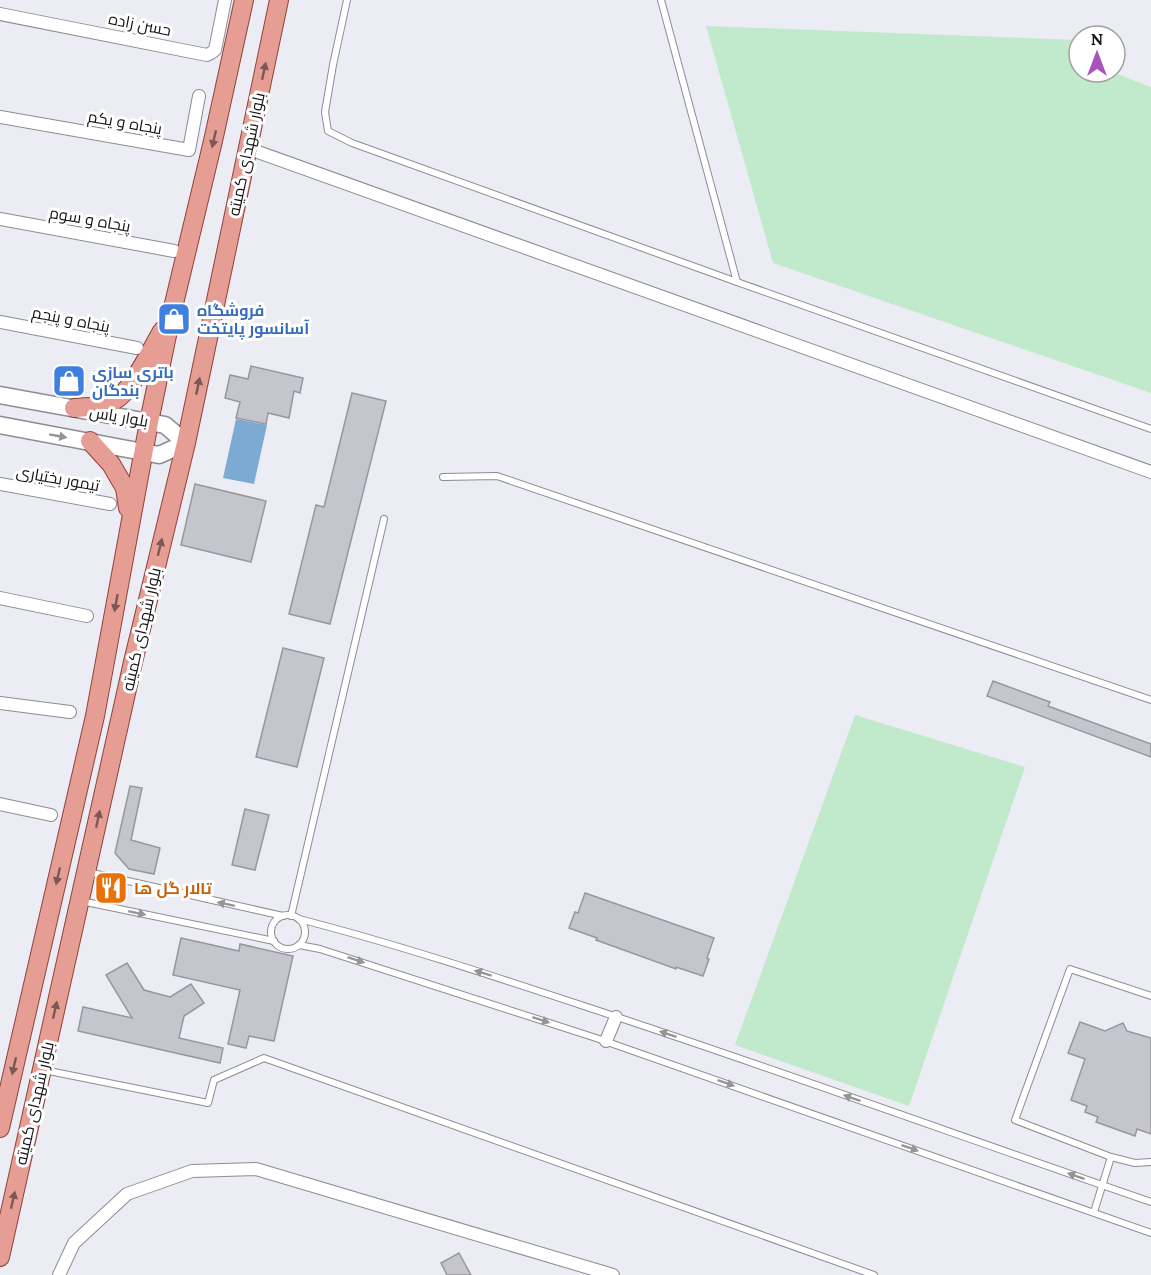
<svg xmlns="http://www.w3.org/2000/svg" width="1151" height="1275" viewBox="0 0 1151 1275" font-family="Lora,Cairo,serif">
	<rect width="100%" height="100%" fill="#ececf5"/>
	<g fill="#c1e9cc">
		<polygon points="706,26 1079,40 1079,72 1112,72 1151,87 1151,393 773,263"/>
		<polygon points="855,715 1025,767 909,1106 735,1045"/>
	</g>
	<polygon fill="#7daad3" points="236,419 267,425 254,484 223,478"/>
	<g fill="#c5c5ce" stroke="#9897a0" stroke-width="1.5">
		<polygon points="251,366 303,378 300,393 294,391 289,418 268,413 266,424 236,418 240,402 225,398 230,375 248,379"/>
		<polygon points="352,393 386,401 330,624 289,614 316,505 324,507"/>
		<polygon points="195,484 266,501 251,562 181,545"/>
		<polygon points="283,648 324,658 297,767 256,757"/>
		<polygon points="993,681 1050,702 1048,706 1151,744 1151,757 987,696"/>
		<polygon points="130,786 142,788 131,840 160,848 154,874 129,869 115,853"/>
		<polygon points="245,809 269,815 255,870 232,865"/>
		<polygon points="585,893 714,938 707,958 709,959 703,976 676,967 676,969 596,940 597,938 569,928 575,912 578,913"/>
		<polygon points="181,938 239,951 240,944 293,956 274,1041 249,1036 246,1048 228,1044 240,990 173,975"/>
		<polygon points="127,963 144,990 170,997 191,984 204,1003 184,1016 179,1038 223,1048 220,1063 78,1031 83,1007 132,1018 106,975"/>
		<polygon points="1080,1022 1105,1031 1123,1023 1127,1031 1151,1038 1151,1134 1137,1129 1135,1136 1096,1122 1098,1117 1085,1112 1087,1106 1071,1100 1085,1059 1068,1053"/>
		<polygon points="459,1253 471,1275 447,1275 441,1263"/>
	</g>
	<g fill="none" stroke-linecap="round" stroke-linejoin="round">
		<defs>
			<g id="lane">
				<polyline points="347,0 333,65 325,112 328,131 352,143 737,282 1151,429"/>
				<polyline points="661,0 737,282"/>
				<polyline points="443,477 497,476 1151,700"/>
				<polyline points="88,872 283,916"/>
				<polyline points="81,901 274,941"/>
				<circle cx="288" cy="932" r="17"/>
				<polyline points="291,916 384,519"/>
				<path d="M 299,919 C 404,946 508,981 611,1015 C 792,1075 971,1140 1151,1202"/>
				<polyline points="299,945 320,949 596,1038 1151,1233"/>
				<polyline points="1151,996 1070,969 1015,1120 1111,1157 1135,1163 1151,1162"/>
				<polyline points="44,1070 208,1103 214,1080 264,1058 874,1275"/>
				<polyline points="1094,1212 1111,1157"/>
			</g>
			<g id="street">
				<polyline points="0,14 207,55 211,53 215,50 225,0"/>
				<polyline points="0,117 189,150 199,96"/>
				<polyline points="247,148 1151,472"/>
				<polyline points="0,219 174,251"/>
				<polyline points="0,322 137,348"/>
				<polyline points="0,484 110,504"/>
				<polyline points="0,598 87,616"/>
				<polyline points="0,703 70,712"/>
				<polyline points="0,804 51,815"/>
				<polyline points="606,1041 616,1017"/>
				<polyline points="59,1275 74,1243 127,1194 192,1171 256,1169 613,1275"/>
			</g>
			<polyline id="secondary" points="0,395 165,425 186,443 159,455 0,425"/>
			<g id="primary">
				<path d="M 74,408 C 88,407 102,407 115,400 C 132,391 152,348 162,331"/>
				<polyline points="90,441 111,464 125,488 128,508"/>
				<polyline points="0,1128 95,716 149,422 171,316 213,141 244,0"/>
				<polyline points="0,1257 133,662 186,443 279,0"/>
			</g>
		</defs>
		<use href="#lane" stroke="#8d8c95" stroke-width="8"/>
		<use href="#street" stroke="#8d8c95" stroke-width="14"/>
		<use href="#secondary" stroke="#8d8c95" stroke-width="19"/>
		<use href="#primary" stroke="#90423a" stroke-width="20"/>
		<use href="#lane" stroke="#fff" stroke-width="6"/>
		<use href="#street" stroke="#fff" stroke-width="12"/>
		<use href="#secondary" stroke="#fff" stroke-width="16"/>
		<use href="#primary" stroke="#e59d94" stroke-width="18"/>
	</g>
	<defs><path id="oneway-solid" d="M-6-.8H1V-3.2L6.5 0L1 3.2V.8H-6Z" transform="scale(1.5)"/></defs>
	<g fill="#7c5855">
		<use href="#oneway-solid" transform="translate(264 71) rotate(-78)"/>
		<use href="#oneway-solid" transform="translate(214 139) rotate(103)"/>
		<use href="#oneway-solid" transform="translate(198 386) rotate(-78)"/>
		<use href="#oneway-solid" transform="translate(160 547) rotate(-76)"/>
		<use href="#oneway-solid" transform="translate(116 603) rotate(100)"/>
		<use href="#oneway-solid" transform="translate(98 819) rotate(-78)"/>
		<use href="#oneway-solid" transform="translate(58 876) rotate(103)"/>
		<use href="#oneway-solid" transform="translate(55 1010) rotate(-77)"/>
		<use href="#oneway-solid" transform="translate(14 1066) rotate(103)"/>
		<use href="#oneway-solid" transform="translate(13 1200) rotate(-77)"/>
	</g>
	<g fill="#959596">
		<use href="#oneway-solid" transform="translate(58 436) rotate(10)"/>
		<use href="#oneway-solid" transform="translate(226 904) rotate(-168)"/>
		<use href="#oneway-solid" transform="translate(137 913) rotate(12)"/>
		<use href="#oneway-solid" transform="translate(356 960) rotate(18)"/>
		<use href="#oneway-solid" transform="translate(483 973) rotate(-163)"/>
		<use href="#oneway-solid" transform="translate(541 1020) rotate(18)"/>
		<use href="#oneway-solid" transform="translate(668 1034) rotate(-162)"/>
		<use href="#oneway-solid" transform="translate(726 1083) rotate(19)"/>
		<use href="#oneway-solid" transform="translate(852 1098) rotate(-161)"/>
		<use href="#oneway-solid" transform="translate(910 1148) rotate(19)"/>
		<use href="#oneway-solid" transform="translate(1076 1176) rotate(-161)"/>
	</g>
	<defs>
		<symbol id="shop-square" viewBox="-11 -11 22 22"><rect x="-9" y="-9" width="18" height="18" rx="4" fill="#3f7fe0" stroke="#fff"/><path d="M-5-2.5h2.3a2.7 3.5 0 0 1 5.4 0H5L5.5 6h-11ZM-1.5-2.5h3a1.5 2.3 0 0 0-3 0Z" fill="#fff"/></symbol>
		<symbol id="restaurant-square" viewBox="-11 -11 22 22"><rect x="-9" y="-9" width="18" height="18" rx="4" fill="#e8710a" stroke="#fff"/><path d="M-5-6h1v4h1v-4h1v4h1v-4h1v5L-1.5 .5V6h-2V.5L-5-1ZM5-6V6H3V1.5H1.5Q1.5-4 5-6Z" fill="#fff"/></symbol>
	</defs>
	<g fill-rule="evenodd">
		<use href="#shop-square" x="155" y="300" width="38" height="38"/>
		<use href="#shop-square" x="50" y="362" width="38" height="38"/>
		<use href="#restaurant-square" x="92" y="869" width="38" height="38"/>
	</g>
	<g text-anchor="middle" stroke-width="6" stroke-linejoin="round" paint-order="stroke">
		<g font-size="16" fill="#131316" stroke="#fff">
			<text transform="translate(140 24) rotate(11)" y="6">حسن زاده</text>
			<text transform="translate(125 122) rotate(10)" y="6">پنجاه و یکم</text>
			<text transform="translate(246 154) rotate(-78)" y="6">بلوار شهدای کمیته</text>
			<text transform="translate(90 219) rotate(10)" y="6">پنجاه و سوم</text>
			<text transform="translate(71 319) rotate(11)" y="6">پنجاه و پنجم</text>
			<text transform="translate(119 416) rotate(10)" y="6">بلوار یاس</text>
			<text transform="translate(58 478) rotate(10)" y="6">تیمور بختیاری</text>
			<text transform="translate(141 629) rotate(-77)" y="6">بلوار شهدای کمیته</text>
			<text transform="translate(34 1103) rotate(-77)" y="6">بلوار شهدای کمیته</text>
		</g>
		<g font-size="16" font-weight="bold" fill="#366cbe" stroke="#fff" text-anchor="start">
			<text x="197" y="316">فروشگاه<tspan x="197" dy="18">آسانسور پایتخت</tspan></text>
			<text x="92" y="378">باتری سازی<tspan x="92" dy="18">بندگان</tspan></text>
		</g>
		<g font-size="16" font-weight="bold" fill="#c56008" stroke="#fff" text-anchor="start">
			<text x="134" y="894">تالار گل ها</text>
		</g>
	</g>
	<g transform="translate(1097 54)"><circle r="28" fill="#ffffff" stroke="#a1a1a2" stroke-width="1.5"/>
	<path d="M0-4.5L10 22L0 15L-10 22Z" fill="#aa52be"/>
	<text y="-9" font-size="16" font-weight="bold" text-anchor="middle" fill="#131316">N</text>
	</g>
</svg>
